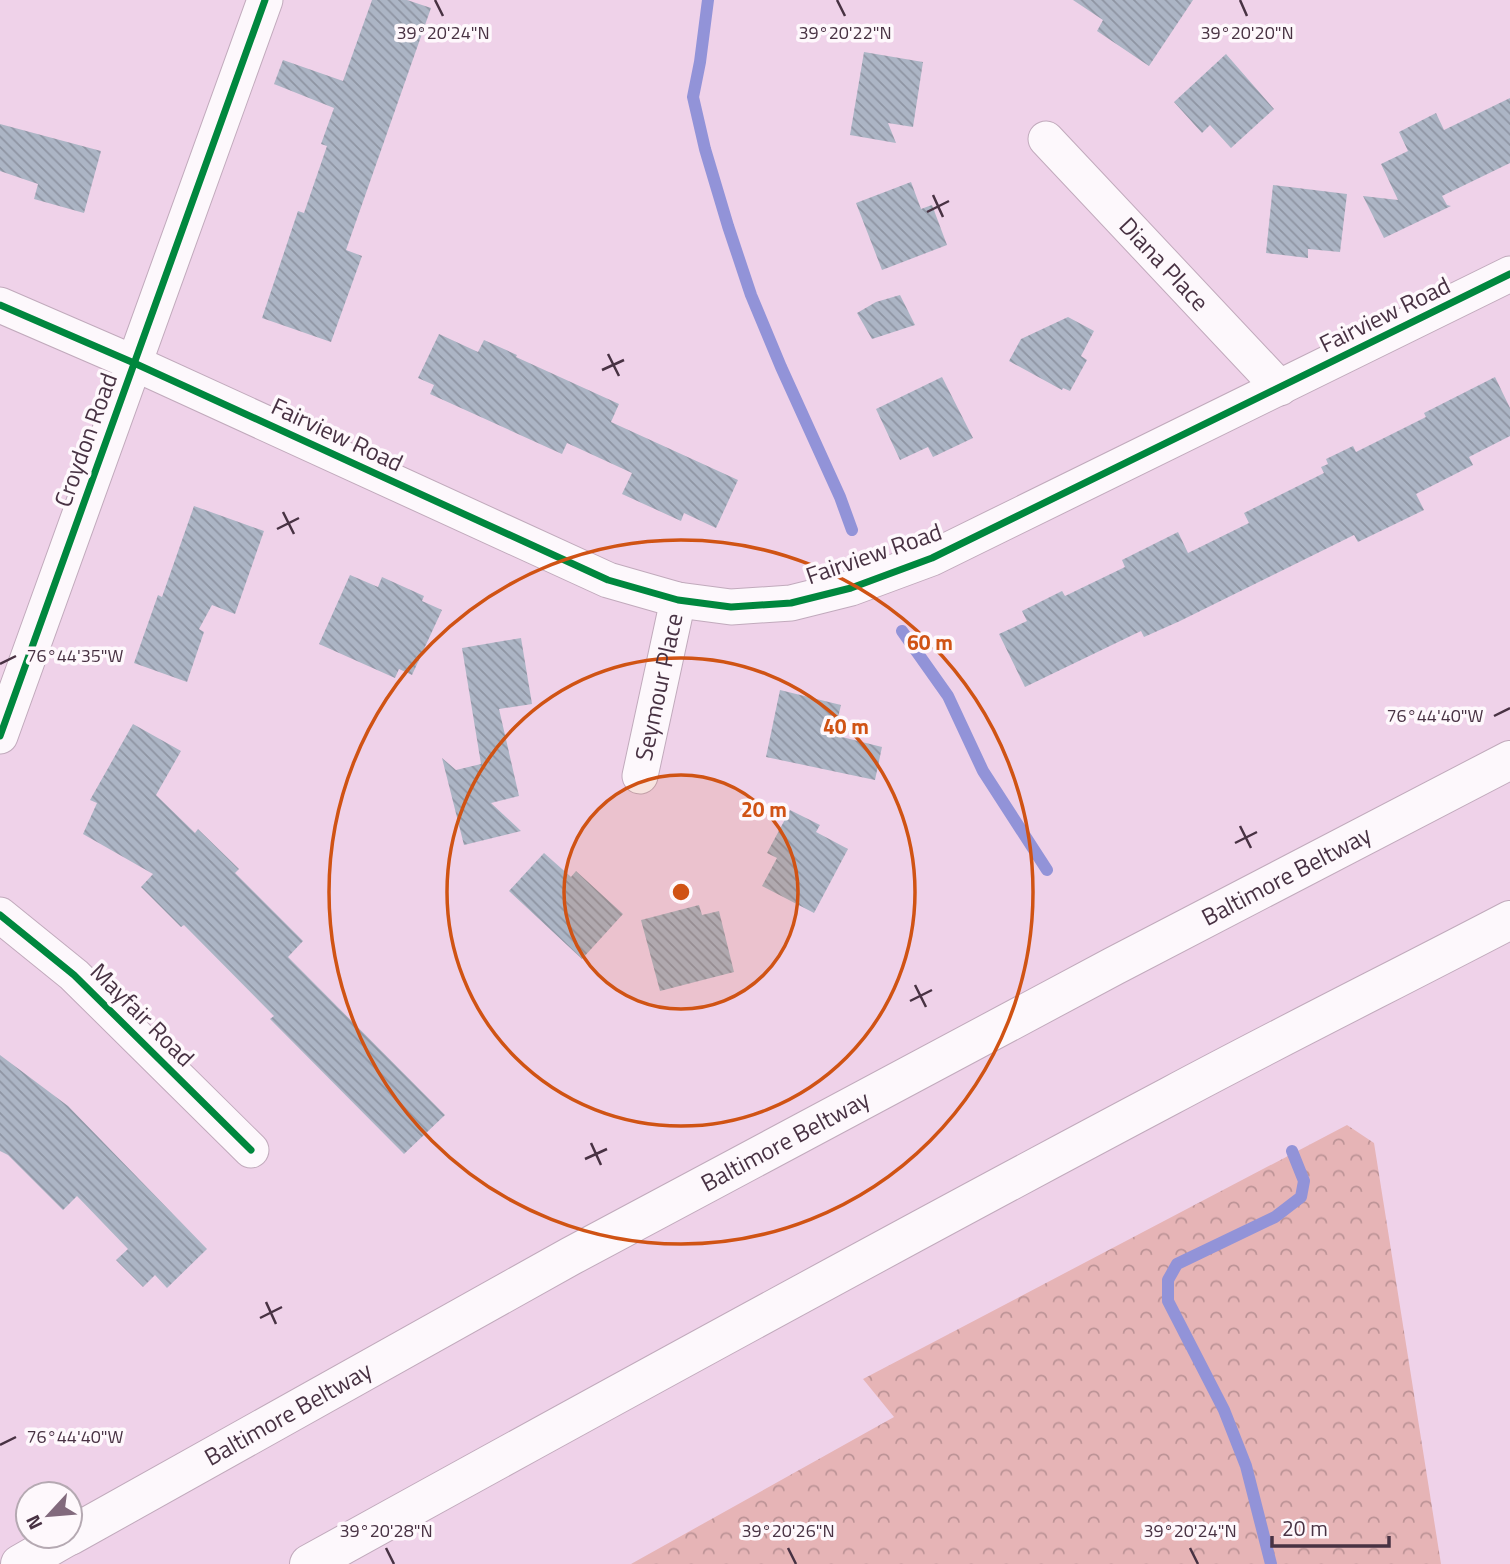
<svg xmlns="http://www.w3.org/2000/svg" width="1510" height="1564" viewBox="0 0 1510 1564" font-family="'Titillium Web',sans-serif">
	<defs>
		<pattern id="park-crowns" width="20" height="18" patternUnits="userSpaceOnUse" patternTransform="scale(1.75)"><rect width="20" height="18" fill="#e6b4b6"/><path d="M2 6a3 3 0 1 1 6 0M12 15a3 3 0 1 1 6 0" fill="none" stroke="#bc9396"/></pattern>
		<pattern id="building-back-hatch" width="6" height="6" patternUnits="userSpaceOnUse" patternTransform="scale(1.75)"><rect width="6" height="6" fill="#acb5c5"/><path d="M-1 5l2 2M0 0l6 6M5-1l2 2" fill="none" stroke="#8e94a2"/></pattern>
	</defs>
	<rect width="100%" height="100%" fill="#efd2e9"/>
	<polygon fill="url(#park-crowns)" points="1347,1125 1374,1143 1441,1564 631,1564 894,1417 863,1379"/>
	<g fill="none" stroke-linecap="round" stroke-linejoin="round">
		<g stroke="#9293d8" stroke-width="12">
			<polyline points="708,0 700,62 693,97 705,149 728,226 751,295 781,367 840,497 852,530"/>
			<polyline points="902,631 948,696 983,771 1047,870"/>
			<polyline points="1271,1564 1246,1466 1224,1410 1168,1301 1168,1280 1177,1264 1275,1217 1301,1197 1304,1181 1292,1151"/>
		</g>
	</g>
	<g fill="url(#building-back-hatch)">
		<polygon points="372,0 407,0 431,8 346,250 362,256 331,342 262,318 298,211 304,213 327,146 321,144 334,108 274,84 283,60 343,81"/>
		<polygon points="1073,0 1193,0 1149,66 1097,31 1103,20"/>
		<polygon points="864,52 923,62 913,127 888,123 896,143 850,135"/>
		<polygon points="1226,54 1274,109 1231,148 1210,125 1202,133 1174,102"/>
		<polygon points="1510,98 1510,163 1442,196 1447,205 1451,206 1384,238 1363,196 1398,200 1381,164 1408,151 1399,132 1436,113 1444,130"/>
		<polygon points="0,124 101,151 84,213 34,199 38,184 0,171"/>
		<polygon points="911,182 921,209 932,205 947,245 882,270 856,203"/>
		<polygon points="1273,185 1347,194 1340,252 1308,249 1308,258 1266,253"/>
		<polygon points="900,295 915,325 872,339 857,313 876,302"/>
		<polygon points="1068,317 1094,331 1081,356 1087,360 1070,391 1063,388 1062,390 1009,361 1021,339"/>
		<polygon points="439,334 478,352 484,340 517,355 516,357 619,404 611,422 738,480 716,528 684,513 681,521 622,494 632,473 567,443 562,454 430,394 434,385 418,378"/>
		<polygon points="942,377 973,438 933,457 928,447 900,460 876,409"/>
		<polygon points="1495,377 1510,408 1510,436 1469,457 1473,465 1416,494 1424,510 1358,542 1354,535 1180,621 1144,637 1141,631 1025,687 999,634 1027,621 1022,611 1062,591 1065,596 1125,567 1122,560 1178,532 1188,553 1249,523 1244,513 1324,473 1321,467 1328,464 1326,459 1353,446 1356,452 1426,417 1424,413"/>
		<polygon points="194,506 264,531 235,614 212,605 199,629 204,632 187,682 134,663 158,595 162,597"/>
		<polygon points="350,575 378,587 382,577 424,596 422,601 442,610 412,675 399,669 395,678 319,644"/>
		<polygon points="521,638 532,704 499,709 519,796 491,803 521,831 464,845 442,758 456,770 481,764 462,648"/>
		<polygon points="780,690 841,705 836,726 844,728 842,737 882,747 875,780 766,757"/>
		<polygon points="133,724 181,751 156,795 195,833 198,829 239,869 235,873 303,941 288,957 445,1115 404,1154 270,1019 274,1016 184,925 181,927 141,887 153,874 83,834 97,803 90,800"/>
		<polygon points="790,810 820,825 816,832 848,849 814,913 762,886 777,858 767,853"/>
		<polygon points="544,853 571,877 576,871 623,914 582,959 509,891"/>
		<polygon points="699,905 702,915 719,911 734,972 660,991 641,920"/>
		<polygon points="0,1055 68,1106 207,1249 167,1288 155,1275 143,1287 116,1260 128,1249 77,1196 63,1210 8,1155 0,1151"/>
	</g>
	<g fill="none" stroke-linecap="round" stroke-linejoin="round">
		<defs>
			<g id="minor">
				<path id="s1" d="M 1046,139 L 1280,388"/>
				<polyline points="0,305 134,363 608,580 678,600 731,607 791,603 851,588 932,558 1510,274"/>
				<polyline points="0,736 265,0"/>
				<path id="s2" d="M 640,776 L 678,600"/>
				<polyline points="0,915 74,975 251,1150"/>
			</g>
			<g id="motorway">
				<path id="s3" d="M 70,1536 L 571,1256 L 1114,966 L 1510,760"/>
				<polyline points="20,1564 69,1536"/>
				<path d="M 309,1564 C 595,1406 881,1249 1170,1096 C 1282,1036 1397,979 1510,920"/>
			</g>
		</defs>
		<use href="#minor" stroke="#c1aabc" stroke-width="37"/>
		<use href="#motorway" stroke="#c1aabc" stroke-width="40"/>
		<use href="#minor" stroke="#fdf8fc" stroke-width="35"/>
		<use href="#motorway" stroke="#fdf8fc" stroke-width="38"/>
		<defs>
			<g id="cycleway">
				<polyline points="0,305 134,363 608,580 678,600 731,607 791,603 851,588 932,558 1510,274"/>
				<polyline points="0,736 265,0"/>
				<polyline points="0,915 74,975 251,1150"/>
			</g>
		</defs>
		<use href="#cycleway" stroke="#fef8fc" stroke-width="11"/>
		<use href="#cycleway" stroke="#00873e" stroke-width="7"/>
	</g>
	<path fill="none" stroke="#483243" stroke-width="2.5" d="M 435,0 L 443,16M 837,0 L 845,16M 1240,0 L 1247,16M 933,195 L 943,217M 927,212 L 949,201M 608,354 L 619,376M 602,370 L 624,360M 283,512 L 294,534M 277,529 L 299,518M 0,664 L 16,656M 1494,716 L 1510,708M 1240,826 L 1251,848M 1235,843 L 1257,832M 915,985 L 926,1007M 910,1001 L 932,990M 591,1143 L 601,1165M 585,1159 L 607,1149M 266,1302 L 276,1324M 260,1318 L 282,1307M 0,1445 L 16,1437M 386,1548 L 394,1564M 788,1548 L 796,1564M 1190,1548 L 1198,1564"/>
	<circle cx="681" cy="892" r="117" fill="#d05314" fill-opacity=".12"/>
	<g fill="none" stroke="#d05314" stroke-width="3.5">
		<circle cx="681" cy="892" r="117"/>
		<circle cx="681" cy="892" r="234"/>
		<circle cx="681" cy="892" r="352"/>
	</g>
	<g text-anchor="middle" stroke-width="7" stroke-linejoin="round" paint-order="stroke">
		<g font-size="24" fill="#483243" stroke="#fef8fc">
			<text dy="8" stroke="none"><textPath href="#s1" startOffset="172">Diana Place</textPath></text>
			<text transform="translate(1385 315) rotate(-26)" y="8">Fairview Road</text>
			<text transform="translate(337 435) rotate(25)" y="8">Fairview Road</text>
			<text transform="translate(86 440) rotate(-70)" y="8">Croydon Road</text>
			<text transform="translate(874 554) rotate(-19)" y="8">Fairview Road</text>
			<text dy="8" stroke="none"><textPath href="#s2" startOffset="91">Seymour Place</textPath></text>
			<text dy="8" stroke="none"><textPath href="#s3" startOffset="1384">Baltimore Beltway</textPath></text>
			<text transform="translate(142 1015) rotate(45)" y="8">Mayfair Road</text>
			<text dy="8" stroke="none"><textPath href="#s3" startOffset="817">Baltimore Beltway</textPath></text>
			<text dy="8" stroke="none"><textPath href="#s3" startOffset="250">Baltimore Beltway</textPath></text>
		</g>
	</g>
	<g font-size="18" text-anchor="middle" fill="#483243" stroke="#fef8fc" stroke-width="7" stroke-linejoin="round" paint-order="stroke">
		<text x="443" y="39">39°20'24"N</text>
		<text x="1247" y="39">39°20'20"N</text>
		<text x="845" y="39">39°20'22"N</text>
		<text x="75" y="662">76°44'35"W</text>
		<text x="1435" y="722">76°44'40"W</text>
		<text x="75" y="1443">76°44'40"W</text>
		<text x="386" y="1537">39°20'28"N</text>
		<text x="788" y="1537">39°20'26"N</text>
		<text x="1190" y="1537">39°20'24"N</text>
	</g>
	<circle cx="681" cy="892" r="10" fill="#d05314" stroke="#fef8fc" stroke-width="3.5"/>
	<g font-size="21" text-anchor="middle" font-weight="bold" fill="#d05314" stroke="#fef8fc" stroke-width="7" stroke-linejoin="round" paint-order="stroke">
		<text x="930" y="650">60 m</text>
		<text x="846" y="734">40 m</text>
		<text x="764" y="817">20 m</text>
	</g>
	<g transform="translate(49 1515) rotate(244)"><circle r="33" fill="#fef8fc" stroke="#b5a9b2" stroke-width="2"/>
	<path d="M0-5L12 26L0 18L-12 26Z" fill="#826a7d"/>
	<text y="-10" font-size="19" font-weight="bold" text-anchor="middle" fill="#483243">N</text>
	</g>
	<path d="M1272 1536v10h117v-10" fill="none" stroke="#483243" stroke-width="3.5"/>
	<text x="1282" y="1536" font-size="21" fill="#483243" stroke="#fef8fc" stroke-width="5" paint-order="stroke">20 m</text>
</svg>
